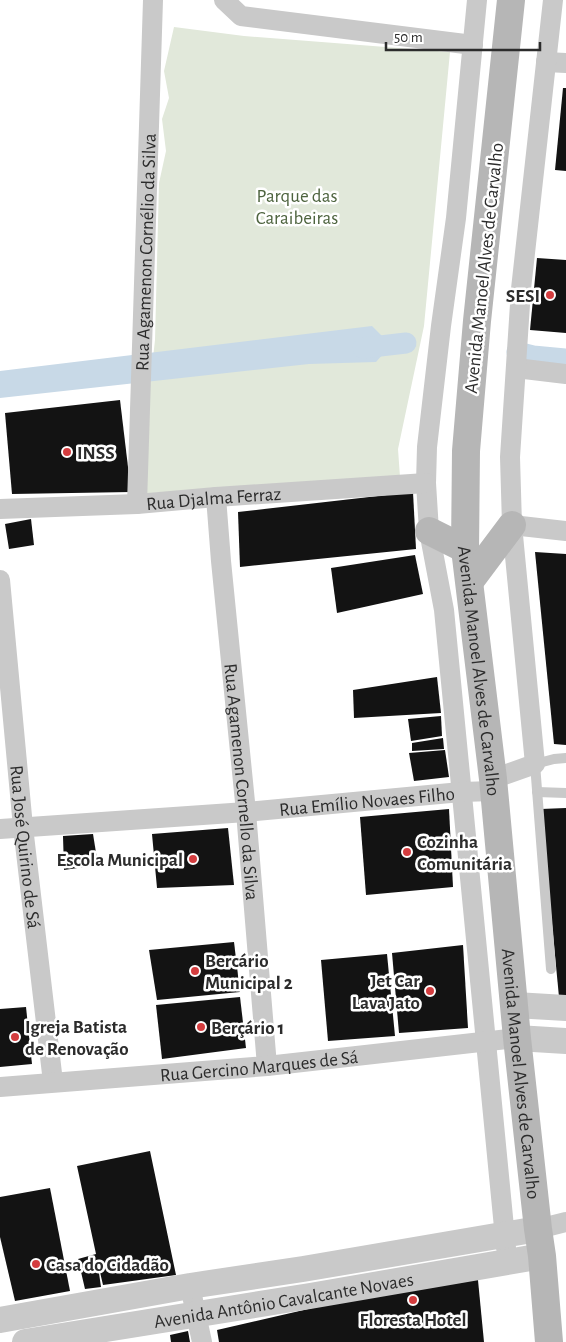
<svg xmlns="http://www.w3.org/2000/svg" width="566" height="1342" viewBox="0 0 566 1342" font-family="'Alegreya Sans',sans-serif">
	<rect width="100%" height="100%" fill="#fff"/>
	<polygon fill="#e1e8da" points="174,27 244,36 450,52 424,326 398,449 400,477 138,494 155,340 159,183 166,151 162,119 169,98 164,71"/>
	<g fill="#c8d9e7">
		<polygon points="372,326 391,345 376,362 309,364 0,398 0,371"/>
		<polygon points="535,350 566,353 566,364 534,361"/>
	</g>
	<g fill="none" stroke-linecap="round" stroke-linejoin="round">
		<g stroke="#c8d9e7" stroke-width="21">
			<polyline points="363,348 406,343"/>
			<polyline points="517,352 533,356 566,359"/>
		</g>
	</g>
	<g fill="#131313">
		<polygon points="563,88 566,88 566,171 555,170"/>
		<polygon points="537,258 566,260 566,333 530,330"/>
		<polygon points="120,400 131,492 12,494 5,413"/>
		<polygon points="413,492 416,549 240,567 238,512"/>
		<polygon points="31,519 34,545 9,549 5,524"/>
		<polygon points="535,552 566,554 566,745 554,744"/>
		<polygon points="415,555 423,594 337,613 331,568"/>
		<polygon points="437,677 441,713 354,718 353,690"/>
		<polygon points="441,716 442,736 411,741 408,719"/>
		<polygon points="443,738 444,749 412,751 412,743"/>
		<polygon points="445,750 449,777 414,781 409,753"/>
		<polygon points="566,808 566,997 559,997 541,809"/>
		<polygon points="449,809 453,887 366,895 360,817"/>
		<polygon points="228,828 234,885 157,888 152,834"/>
		<polygon points="93,834 98,865 64,870 63,836"/>
		<polygon points="234,942 240,992 157,1000 149,950"/>
		<polygon points="463,945 468,1028 399,1033 392,953"/>
		<polygon points="387,954 395,1036 328,1041 321,960"/>
		<polygon points="240,997 246,1048 162,1059 156,1005"/>
		<polygon points="26,1007 32,1064 0,1067 0,1009"/>
		<polygon points="150,1151 176,1275 103,1285 97,1259 101,1287 85,1289 78,1259 96,1254 77,1166"/>
		<polygon points="50,1188 70,1291 15,1301 0,1237 0,1197"/>
		<polygon points="477,1270 484,1342 219,1342 217,1330"/>
		<polygon points="188,1331 190,1342 171,1342 170,1335"/>
	</g>
	<g fill="none" stroke-linecap="round" stroke-linejoin="round">
		<g stroke="#c9c9c9" stroke-width="10">
			<polyline points="537,792 566,793"/>
			<polyline points="551,969 535,764 554,759 566,758"/>
		</g>
		<g stroke="#c9c9c9" stroke-width="20">
			<polyline points="224,0 241,16 473,45"/>
			<polyline points="477,0 456,218 441,326 427,447 426,483 429,531 444,610 506,1248"/>
			<polyline points="546,62 566,63"/>
			<polyline points="516,368 566,374"/>
			<path id="s1" d="M 216,497 L 221,561 L 246,812 L 267,1066"/>
			<path id="s2" d="M 137,504 L 153,0"/>
			<path id="s3" d="M 0,509 L 137,504 L 216,497 L 426,483"/>
			<polyline points="512,525 566,531"/>
			<path id="s4" d="M 0,580 L 23,827 L 53,1082"/>
			<polyline points="493,779 535,764 512,525 510,457 521,289 553,0"/>
			<path id="s5" d="M 0,829 L 246,812 L 461,792 L 494,791"/>
			<path id="s6" d="M 0,1087 L 267,1066 L 517,1038"/>
			<polyline points="538,1229 566,1222"/>
			<polyline points="190,1286 202,1342"/>
		</g>
		<g stroke="#c9c9c9" stroke-width="26">
			<polyline points="515,1005 566,1008"/>
			<polyline points="517,1038 566,1041"/>
			<polyline points="0,1320 190,1286 303,1269 538,1229"/>
			<path id="s7" d="M 25,1342 L 310,1296 L 542,1256"/>
		</g>
		<g stroke="#b6b6b6" stroke-width="28">
			<path id="s8" d="M 511,0 L 477,321 L 466,451 L 465,549 L 493,779 L 517,1038 L 538,1229 L 542,1256 L 549,1342"/>
			<polyline points="429,531 465,549"/>
			<polyline points="470,581 512,525"/>
		</g>
	</g>
	<g fill="#d43d3f" stroke="#fff" stroke-width="2">
		<circle cx="550" cy="295" r="5"/>
		<circle cx="67" cy="452" r="5"/>
		<circle cx="407" cy="852" r="5"/>
		<circle cx="193" cy="859" r="5"/>
		<circle cx="195" cy="971" r="5"/>
		<circle cx="430" cy="991" r="5"/>
		<circle cx="201" cy="1027" r="5"/>
		<circle cx="15" cy="1037" r="5"/>
		<circle cx="36" cy="1264" r="5"/>
		<circle cx="413" cy="1300" r="5"/>
	</g>
	<g text-anchor="middle" stroke-width="5" stroke-linejoin="round" paint-order="stroke">
		<g font-size="19" fill="#4d633e" stroke="#fff">
			<text x="297" y="202">Parque das<tspan x="297" dy="22">Caraibeiras</tspan></text>
		</g>
		<g font-size="19" fill="#2c2c2c" stroke="#fff">
			<text dy="7" stroke="none"><textPath href="#s2" startOffset="252">Rua Agamenon Cornélio da Silva</textPath></text>
			<text transform="translate(483 268) rotate(-84)" y="7">Avenida Manoel Alves de Carvalho</text>
			<text dy="7" stroke="none"><textPath href="#s3" startOffset="214">Rua Djalma Ferraz</textPath></text>
			<text dy="7" stroke="none"><textPath href="#s8" startOffset="674">Avenida Manoel Alves de Carvalho</textPath></text>
			<text dy="7" stroke="none"><textPath href="#s1" startOffset="286">Rua Agamenon Cornello da Silva</textPath></text>
			<text dy="7" stroke="none"><textPath href="#s5" startOffset="368">Rua Emílio Novaes Filho</textPath></text>
			<text dy="7" stroke="none"><textPath href="#s4" startOffset="268">Rua José Quirino de Sá</textPath></text>
			<text dy="7" stroke="none"><textPath href="#s6" startOffset="260">Rua Gercino Marques de Sá</textPath></text>
			<text dy="7" stroke="none"><textPath href="#s8" startOffset="1079">Avenida Manoel Alves de Carvalho</textPath></text>
			<text dy="7" stroke="none"><textPath href="#s7" startOffset="262">Avenida Antônio Cavalcante Novaes</textPath></text>
		</g>
		<g font-size="19" font-weight="bold" fill="#2c2c2c" stroke="#fff" text-anchor="start">
			<text x="540" y="302" text-anchor="end">SESI</text>
			<text x="77" y="459">INSS</text>
			<text x="417" y="848">Cozinha<tspan x="417" dy="22">Comunitária</tspan></text>
			<text x="183" y="866" text-anchor="end">Escola Municipal</text>
			<text x="205" y="967">Bercário<tspan x="205" dy="22">Municipal 2</tspan></text>
			<text x="420" y="987" text-anchor="end">Jet Car<tspan x="420" dy="22">Lava Jato</tspan></text>
			<text x="25" y="1033">Igreja Batista<tspan x="25" dy="22">de Renovação</tspan></text>
			<text x="211" y="1034">Berçário 1</text>
			<text x="46" y="1271">Casa do Cidadão</text>
			<text x="413" y="1326" text-anchor="middle">Floresta Hotel</text>
		</g>
	</g>
	<path d="M386 42v8h154v-8" fill="none" stroke="#2c2c2c" stroke-width="2.5"/>
	<text x="394" y="42" font-size="15" fill="#2c2c2c" stroke="#ffffff" stroke-width="4" paint-order="stroke">50 m</text>
</svg>
